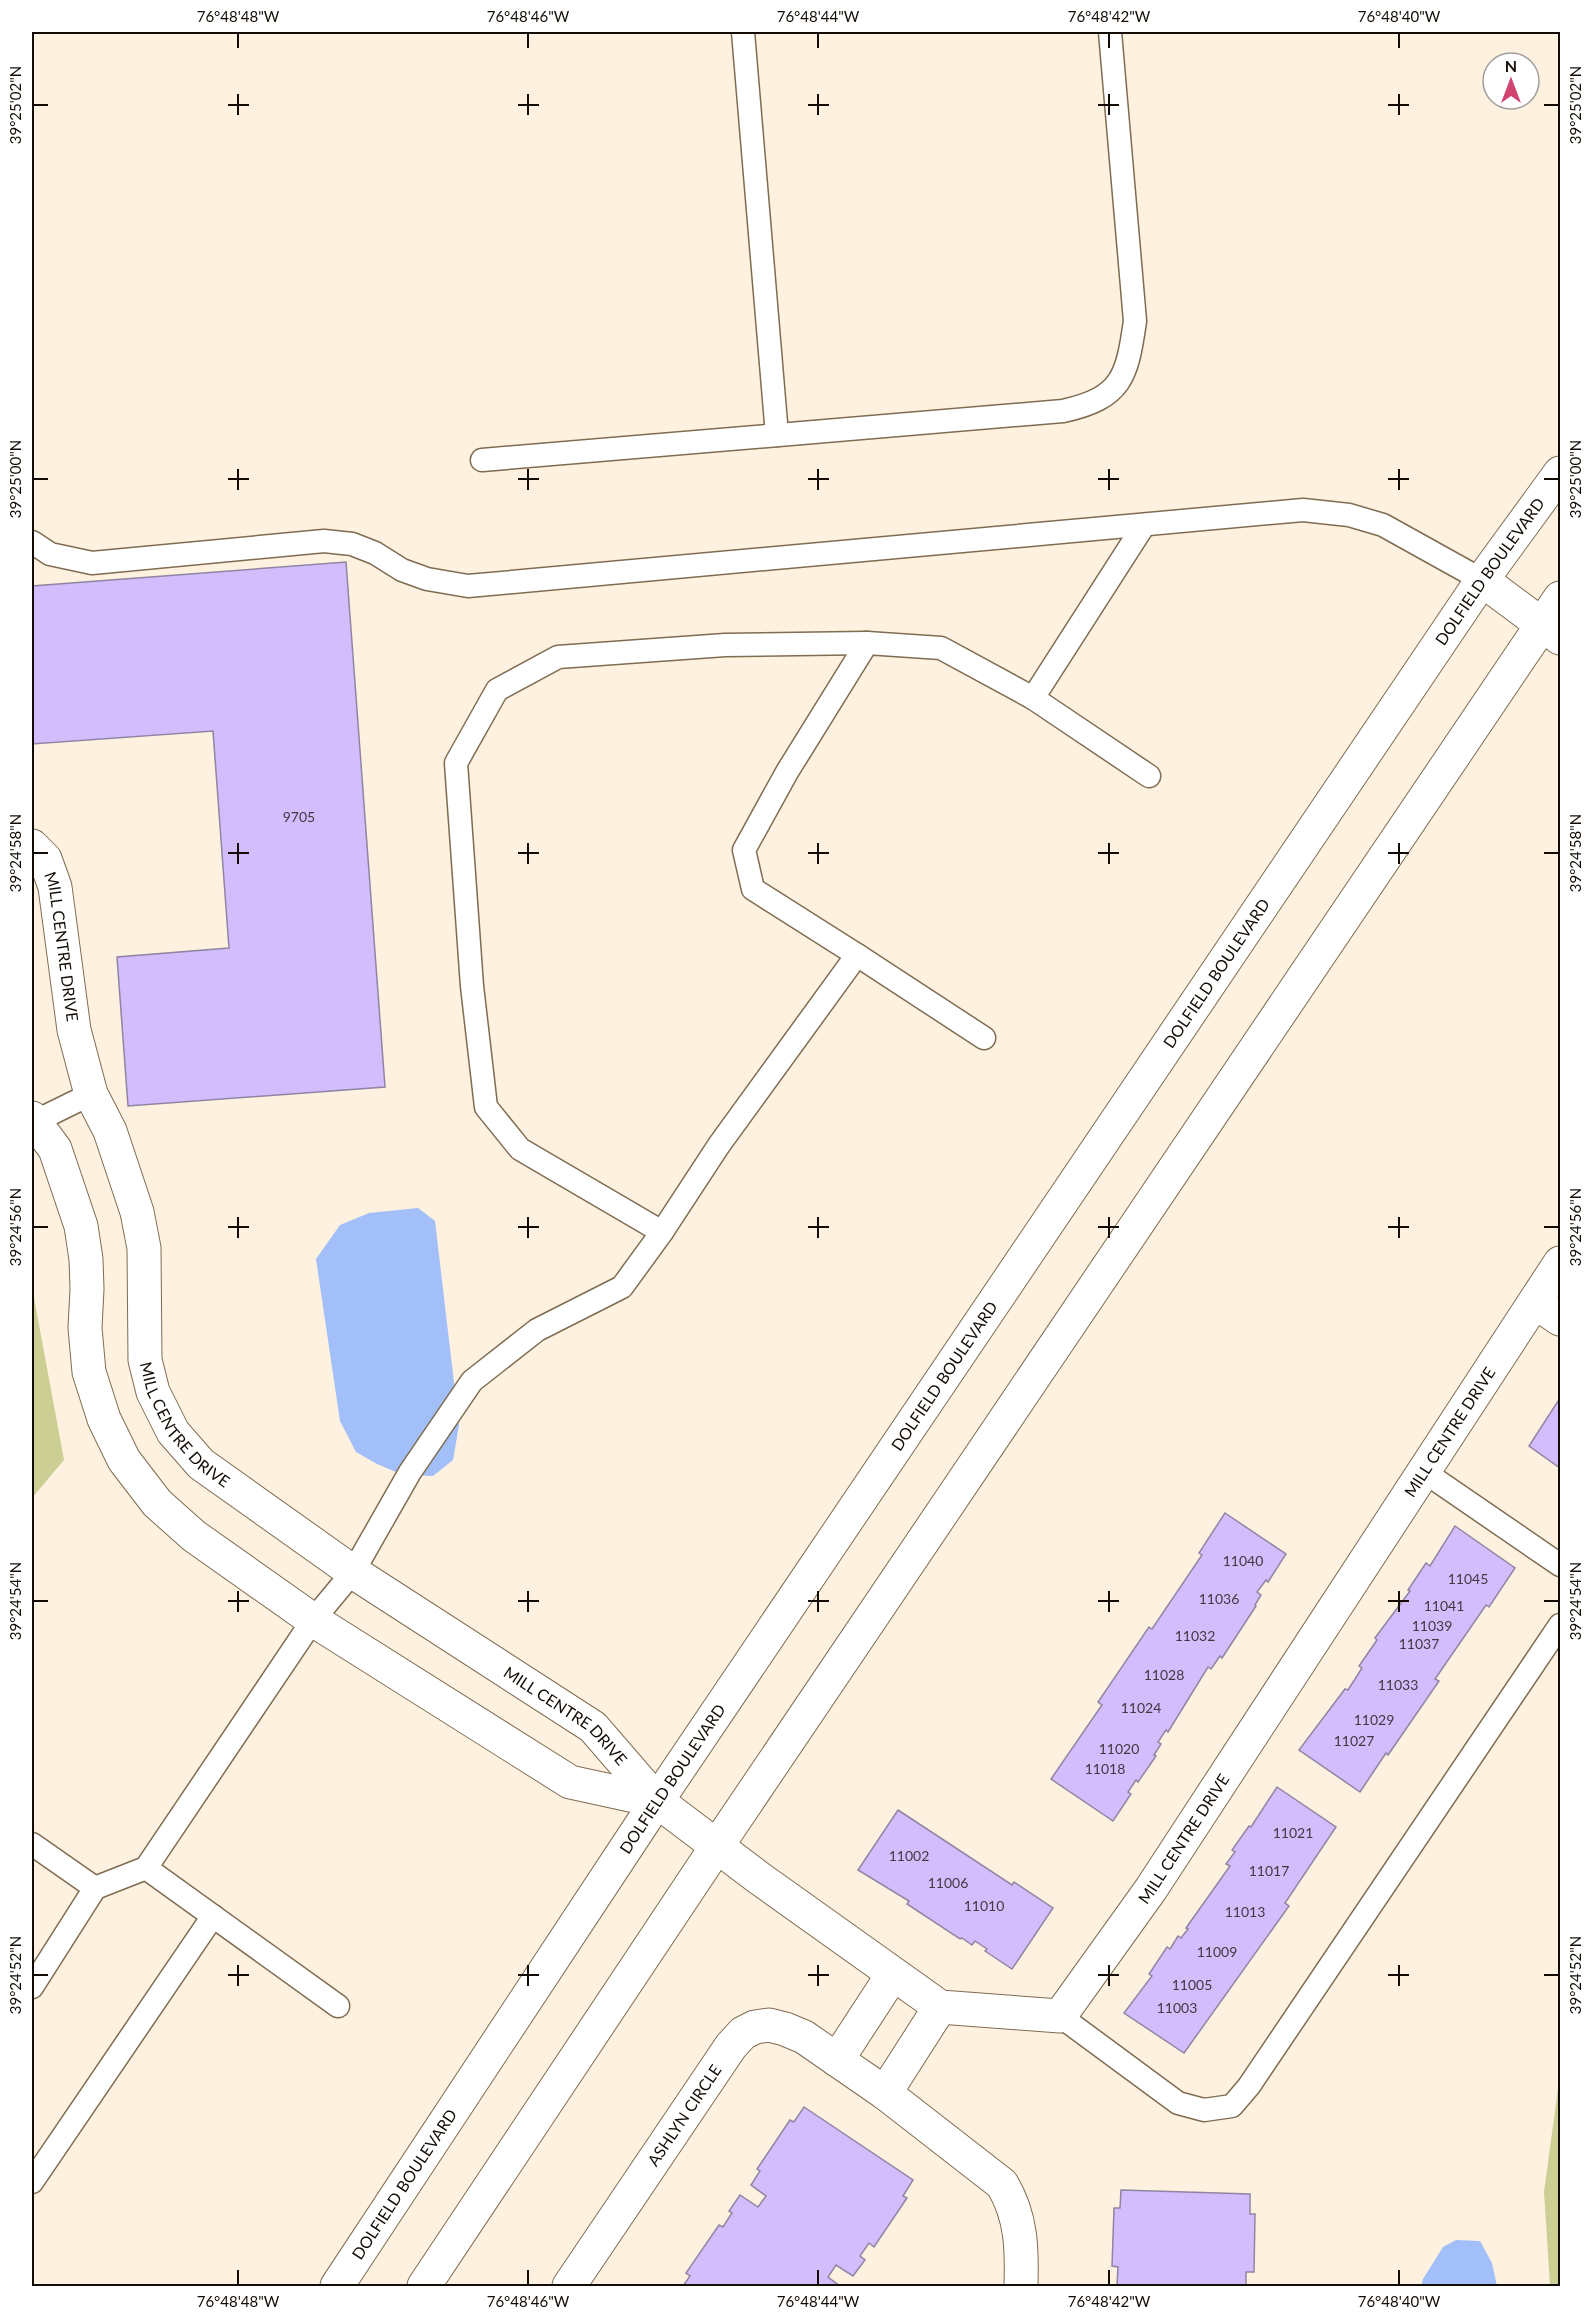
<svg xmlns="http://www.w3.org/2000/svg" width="1592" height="2318" viewBox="0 0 1592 2318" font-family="Lato,sans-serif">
	<rect width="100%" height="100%" fill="#fef1df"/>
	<g fill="#cbcf94">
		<polygon points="32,1287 64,1460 32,1498"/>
		<polygon points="1560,2074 1560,2286 1550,2286 1544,2192"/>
	</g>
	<g fill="#a2bffa">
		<polygon points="418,1208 435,1221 459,1425 453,1460 433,1476 403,1475 377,1464 356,1452 340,1421 316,1259 340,1225 369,1213"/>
		<polygon points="1456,2240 1480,2241 1492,2263 1497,2286 1421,2286 1423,2279 1443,2247"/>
	</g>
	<g fill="#d3bdfd" stroke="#8f85a3" stroke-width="1.5">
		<polygon points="346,562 385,1087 128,1106 117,957 229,948 213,731 32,744 32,586"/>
		<polygon points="1560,1398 1560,1468 1529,1446"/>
		<polygon points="1225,1513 1286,1554 1268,1582 1266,1580 1257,1592 1261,1595 1255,1605 1256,1606 1222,1658 1220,1656 1211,1669 1208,1667 1168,1732 1166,1730 1158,1742 1161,1744 1154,1755 1156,1756 1138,1782 1136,1780 1128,1792 1131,1794 1113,1821 1051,1779 1102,1705 1098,1702 1149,1627 1152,1629 1202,1555 1199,1553"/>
		<polygon points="1455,1526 1515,1568 1489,1607 1486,1605 1435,1679 1439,1681 1388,1755 1386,1753 1360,1792 1299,1750 1345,1689 1348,1690 1362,1668 1359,1666 1377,1640 1375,1638 1410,1591 1408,1590 1426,1563 1430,1566"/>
		<polygon points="1277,1787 1336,1827 1285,1903 1289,1906 1184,2053 1124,2013 1152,1976 1149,1974 1167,1947 1170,1949 1178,1936 1181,1938 1188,1929 1186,1928 1230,1866 1226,1864 1235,1852 1232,1850 1249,1826 1251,1827"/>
		<polygon points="898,1810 1012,1885 1014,1882 1053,1908 1012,1969 985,1951 987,1949 975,1941 972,1945 962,1938 960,1939 907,1904 909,1901 858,1870"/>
		<polygon points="804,2107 913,2180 903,2196 907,2198 874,2247 869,2243 860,2256 865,2260 853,2276 836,2265 828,2277 840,2286 683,2286 690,2276 686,2273 719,2225 723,2227 732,2213 729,2211 740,2195 758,2207 766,2196 751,2185 760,2171 757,2169 790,2120 794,2122"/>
		<polygon points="1121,2190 1250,2194 1250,2214 1255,2214 1254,2272 1246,2272 1246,2285 1252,2286 1117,2285 1118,2267 1112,2266 1114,2208 1120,2208"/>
	</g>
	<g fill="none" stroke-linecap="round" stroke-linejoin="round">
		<defs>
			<g id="service">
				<polyline points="743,32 777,435"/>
				<path d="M 482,460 L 1063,411 C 1122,398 1127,377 1135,321 L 1110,32"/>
				<polyline points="32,542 50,554 92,563 324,541 352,544 375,553 402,570 427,579 468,586 1303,510 1349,515 1383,525 1482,580"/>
				<polyline points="1033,698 1149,776"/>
				<polyline points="857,955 984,1038"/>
				<polyline points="32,1123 91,1094"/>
				<polyline points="662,1232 520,1149 486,1107 472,986 456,763 497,690 558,657 725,645 867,643"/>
				<polyline points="1423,1471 1560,1565"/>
				<polyline points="32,1844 95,1888"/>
				<polyline points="146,1868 338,2006"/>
				<polyline points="32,1987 95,1888 146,1868 313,1620 353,1572 410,1472 472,1381 537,1330 622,1287 662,1232 719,1145 857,955 753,889 744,850 787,772 867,643 941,648 1033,698 1144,525"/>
				<polyline points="1060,2016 1178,2103 1204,2110 1232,2106 1249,2086 1560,1625"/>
				<polyline points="32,2182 213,1916"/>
			</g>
			<g id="minor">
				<polyline points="1482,580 1560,638"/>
				<path id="s1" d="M 32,846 L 45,859 L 55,887 L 74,1030 L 91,1094 L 110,1131 L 137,1212 L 144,1248 L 145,1360 L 153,1392 L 173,1432 L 201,1464 L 353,1572 L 593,1727 L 657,1801 L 759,1878 L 940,2007 L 1060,2016 L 1151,1889 L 1560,1263"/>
				<polyline points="32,1118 55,1149 81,1226 86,1259 87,1289 85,1328 89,1372 104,1419 124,1460 157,1503 194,1536 313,1620 570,1782 657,1801"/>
				<polyline points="1535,1302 1560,1319"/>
				<polyline points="837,2060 893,1974"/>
				<polyline points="885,2093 940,2007"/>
				<path id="s2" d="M 569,2286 L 731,2046 L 743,2033 L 755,2027 L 769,2025 L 785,2029 L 804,2037 L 885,2093 L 1002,2184 C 1022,2217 1022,2250 1021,2286"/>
			</g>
			<g id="secondary">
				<path id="s3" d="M 337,2286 L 657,1801 L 1482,580 L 1560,473"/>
				<polyline points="424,2286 717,1846 1560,598"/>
			</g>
		</defs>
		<use href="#service" stroke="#7f6c51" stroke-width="25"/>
		<use href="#minor" stroke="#7f6c51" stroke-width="35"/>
		<use href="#secondary" stroke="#7f6c51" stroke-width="35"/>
		<use href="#service" stroke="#fff" stroke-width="22"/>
		<use href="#minor" stroke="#fff" stroke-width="33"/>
		<use href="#secondary" stroke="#fff" stroke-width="33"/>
	</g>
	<path fill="none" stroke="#130c04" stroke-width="2" d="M 238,33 L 238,48M 528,33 L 528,48M 818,33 L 818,48M 1109,33 L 1109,48M 1399,33 L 1399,48M 238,94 L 238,115M 528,94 L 528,115M 818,94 L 818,115M 1109,94 L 1109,115M 1399,94 L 1399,115M 33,105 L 48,105M 228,105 L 249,105M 518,105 L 539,105M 808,105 L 829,105M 1098,105 L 1119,105M 1388,105 L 1409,105M 1544,105 L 1559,105M 238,469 L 238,490M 528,469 L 528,490M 818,469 L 818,490M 1109,469 L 1109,490M 1399,469 L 1399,490M 33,479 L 48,479M 228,479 L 249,479M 518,479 L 539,479M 808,479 L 829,479M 1098,479 L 1119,479M 1388,479 L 1409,479M 1544,479 L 1559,479M 238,843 L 238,864M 528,843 L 528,864M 818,843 L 818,864M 1109,843 L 1109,864M 1399,843 L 1399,864M 33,853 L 48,853M 228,853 L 249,853M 518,853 L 539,853M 808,853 L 829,853M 1098,853 L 1119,853M 1388,853 L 1409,853M 1544,853 L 1559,853M 238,1217 L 238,1238M 528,1217 L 528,1238M 818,1217 L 818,1238M 1109,1217 L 1109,1238M 1399,1217 L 1399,1238M 33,1227 L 48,1227M 228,1227 L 249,1227M 518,1227 L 539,1227M 808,1227 L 829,1227M 1098,1227 L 1119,1227M 1388,1227 L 1409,1227M 1544,1227 L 1559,1227M 238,1591 L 238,1612M 528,1591 L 528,1612M 818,1591 L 818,1612M 1109,1591 L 1109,1612M 1399,1591 L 1399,1612M 33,1601 L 48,1601M 228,1601 L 249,1601M 518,1601 L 539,1601M 808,1601 L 829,1601M 1098,1601 L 1119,1601M 1388,1601 L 1409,1601M 1544,1601 L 1559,1601M 238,1965 L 238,1986M 528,1965 L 528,1986M 818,1965 L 818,1986M 1109,1965 L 1109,1986M 1399,1965 L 1399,1986M 33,1975 L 48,1975M 228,1975 L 249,1975M 518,1975 L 539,1975M 808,1975 L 829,1975M 1098,1975 L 1119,1975M 1388,1975 L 1409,1975M 1544,1975 L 1559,1975M 238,2270 L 238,2285M 528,2270 L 528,2285M 818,2270 L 818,2285M 1109,2270 L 1109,2285M 1399,2270 L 1399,2285"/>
	<g text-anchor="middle" stroke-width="4.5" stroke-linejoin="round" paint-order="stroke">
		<g font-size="14" fill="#433842">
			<text x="299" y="822">9705</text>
			<text x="1243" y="1566">11040</text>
			<text x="1468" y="1584">11045</text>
			<text x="1219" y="1604">11036</text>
			<text x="1444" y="1611">11041</text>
			<text x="1432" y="1631">11039</text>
			<text x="1195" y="1641">11032</text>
			<text x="1419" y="1649">11037</text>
			<text x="1164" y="1680">11028</text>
			<text x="1398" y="1690">11033</text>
			<text x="1141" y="1713">11024</text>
			<text x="1374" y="1725">11029</text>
			<text x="1354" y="1746">11027</text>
			<text x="1119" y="1754">11020</text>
			<text x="1105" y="1774">11018</text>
			<text x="1293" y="1838">11021</text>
			<text x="909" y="1861">11002</text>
			<text x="1269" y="1876">11017</text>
			<text x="948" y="1888">11006</text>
			<text x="984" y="1911">11010</text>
			<text x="1245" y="1917">11013</text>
			<text x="1217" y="1957">11009</text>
			<text x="1192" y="1990">11005</text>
			<text x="1177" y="2013">11003</text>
		</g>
		<g font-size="16" fill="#130c04" stroke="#fff">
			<text dy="6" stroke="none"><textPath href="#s3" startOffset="2066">DOLFIELD BOULEVARD</textPath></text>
			<text dy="6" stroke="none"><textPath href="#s1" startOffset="108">MILL CENTRE DRIVE</textPath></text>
			<text dy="6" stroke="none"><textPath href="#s3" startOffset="1580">DOLFIELD BOULEVARD</textPath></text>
			<text dy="6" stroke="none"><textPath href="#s3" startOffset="1094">DOLFIELD BOULEVARD</textPath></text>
			<text dy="6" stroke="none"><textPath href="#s1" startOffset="612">MILL CENTRE DRIVE</textPath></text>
			<text dy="6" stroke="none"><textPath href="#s1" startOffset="2397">MILL CENTRE DRIVE</textPath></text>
			<text dy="6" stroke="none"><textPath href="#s1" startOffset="1098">MILL CENTRE DRIVE</textPath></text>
			<text dy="6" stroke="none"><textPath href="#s3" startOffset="608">DOLFIELD BOULEVARD</textPath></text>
			<text dy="6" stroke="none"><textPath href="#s1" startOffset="1911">MILL CENTRE DRIVE</textPath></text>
			<text dy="6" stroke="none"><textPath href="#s2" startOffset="206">ASHLYN CIRCLE</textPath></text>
			<text dy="6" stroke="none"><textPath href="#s3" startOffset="122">DOLFIELD BOULEVARD</textPath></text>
		</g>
	</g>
	<rect width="1592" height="2318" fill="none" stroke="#ffffff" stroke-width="66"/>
	<g transform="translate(1511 81)"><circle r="28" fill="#ffffff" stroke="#a19e9b" stroke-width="1.5"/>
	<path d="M0-4.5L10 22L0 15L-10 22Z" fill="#d14470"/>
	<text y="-9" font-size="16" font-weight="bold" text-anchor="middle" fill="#130c04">N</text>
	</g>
	<rect x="33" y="33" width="1526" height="2252" fill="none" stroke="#130c04" stroke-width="2"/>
	<g font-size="15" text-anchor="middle" fill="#130c04">
		<text x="238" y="22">76°48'48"W</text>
		<text x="528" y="22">76°48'46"W</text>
		<text x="818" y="22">76°48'44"W</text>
		<text x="1109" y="22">76°48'42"W</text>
		<text x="1399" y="22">76°48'40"W</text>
		<text transform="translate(16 105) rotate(-90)" y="5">39°25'02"N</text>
		<text transform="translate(1576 105) rotate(-90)" y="5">39°25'02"N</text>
		<text transform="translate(16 479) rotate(-90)" y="5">39°25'00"N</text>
		<text transform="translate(1576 479) rotate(-90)" y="5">39°25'00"N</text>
		<text transform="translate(16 853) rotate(-90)" y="5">39°24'58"N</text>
		<text transform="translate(1576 853) rotate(-90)" y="5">39°24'58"N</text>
		<text transform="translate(16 1227) rotate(-90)" y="5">39°24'56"N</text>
		<text transform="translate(1576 1227) rotate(-90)" y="5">39°24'56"N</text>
		<text transform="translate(16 1601) rotate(-90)" y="5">39°24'54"N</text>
		<text transform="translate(1576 1601) rotate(-90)" y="5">39°24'54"N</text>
		<text transform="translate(16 1975) rotate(-90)" y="5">39°24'52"N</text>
		<text transform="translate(1576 1975) rotate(-90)" y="5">39°24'52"N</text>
		<text x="238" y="2307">76°48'48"W</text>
		<text x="528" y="2307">76°48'46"W</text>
		<text x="818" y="2307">76°48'44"W</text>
		<text x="1109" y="2307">76°48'42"W</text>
		<text x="1399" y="2307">76°48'40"W</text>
	</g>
</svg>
